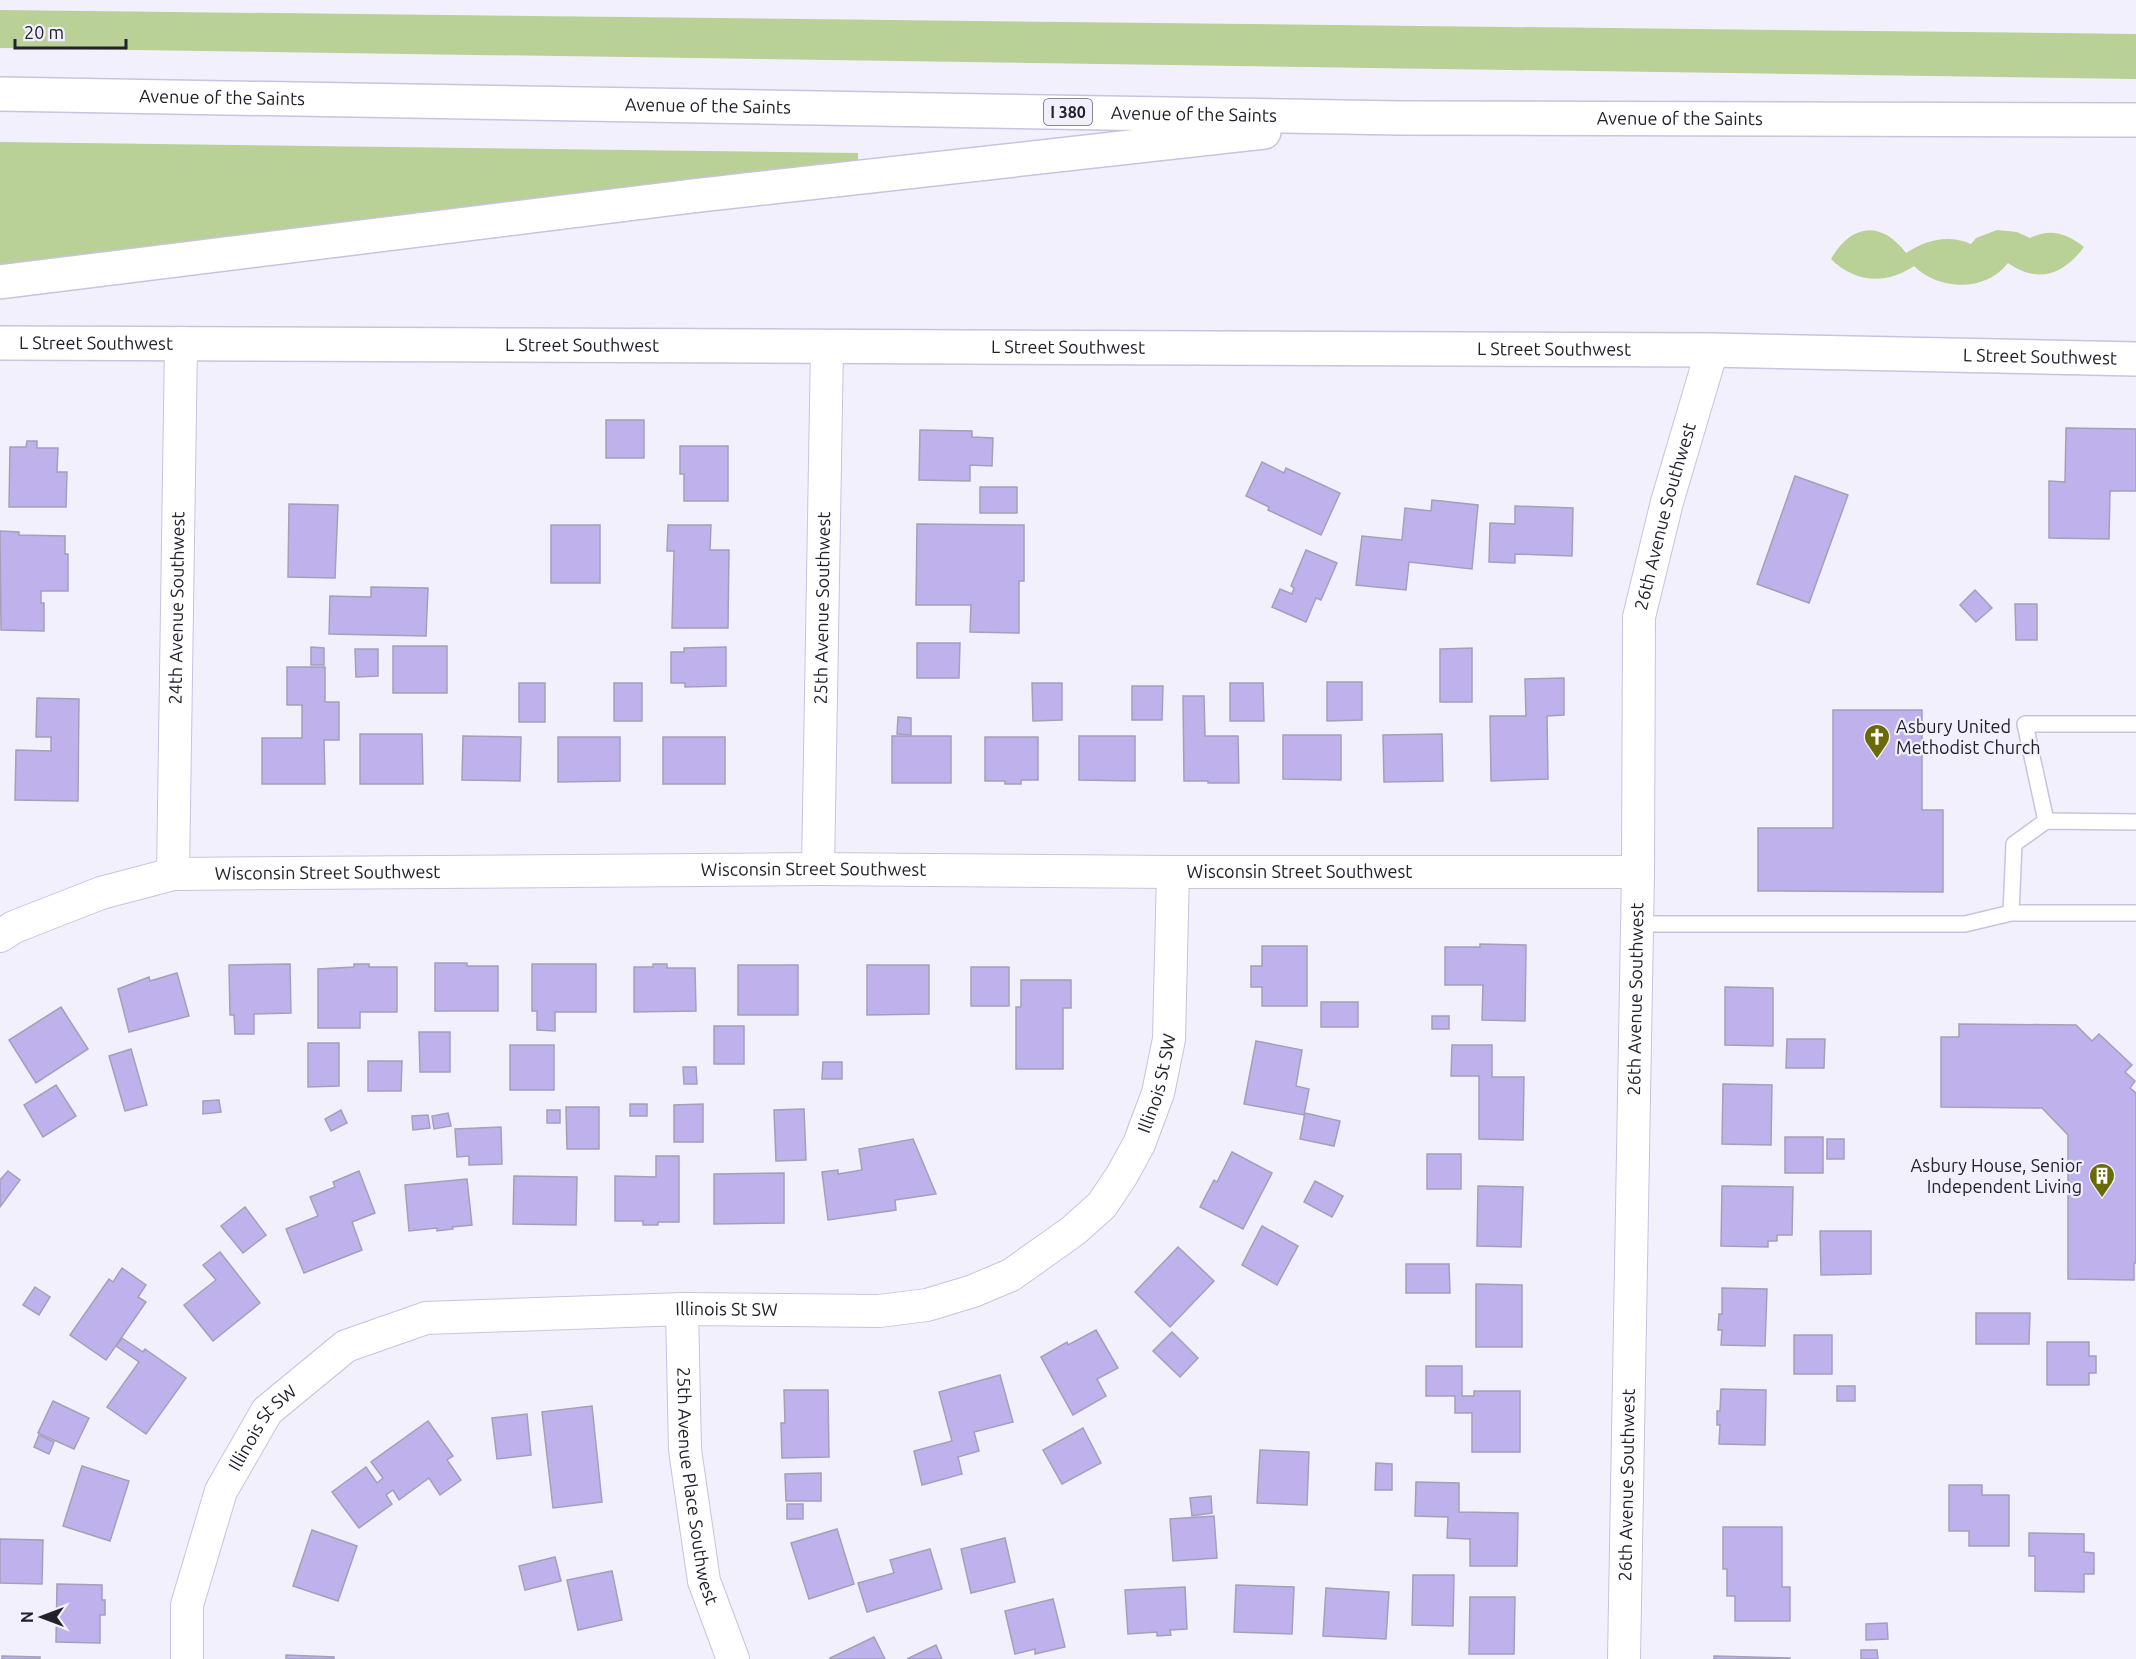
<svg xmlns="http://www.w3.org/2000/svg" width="2136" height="1659" viewBox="0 0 2136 1659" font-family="Ubuntu,sans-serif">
	<rect width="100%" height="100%" fill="#f2f0fc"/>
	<g fill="#b9d097">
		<polygon points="0,10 2136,34 2136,79 0,48"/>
		<polygon points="0,142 858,153 858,165 498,203 0,265"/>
		<path d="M 1997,230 L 2017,232 L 2030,238 C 2051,228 2066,233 2084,247 C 2063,275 2038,284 2008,263 C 1985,293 1938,290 1914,266 C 1886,285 1855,283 1831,259 C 1851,224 1881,220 1906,253 C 1926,240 1948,234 1971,244 L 1976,238 Z"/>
	</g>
	<g fill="#bfb2ec" stroke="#a49fba" stroke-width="1.5">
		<rect x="606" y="420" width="38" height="38"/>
		<polygon points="2066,428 2136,429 2136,491 2110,491 2109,539 2049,538 2049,481 2065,482"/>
		<polygon points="920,430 972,431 972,437 993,438 992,466 970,465 970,481 919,480"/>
		<polygon points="27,441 37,441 37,448 58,448 57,472 67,472 66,507 9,507 10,447 26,447"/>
		<polygon points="680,446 728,446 728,501 684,501 684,474 680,474"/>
		<polygon points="1262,462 1284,473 1286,468 1340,493 1321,535 1268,510 1269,507 1246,496"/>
		<polygon points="1795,476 1848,495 1809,603 1757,584"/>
		<rect x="980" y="487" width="37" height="26"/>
		<polygon points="1432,500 1478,505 1472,569 1409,562 1406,590 1356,585 1362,536 1402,540 1405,508 1431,511"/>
		<polygon points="289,504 338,505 335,578 288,577"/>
		<polygon points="1515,506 1573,508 1572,556 1515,554 1515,563 1489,562 1490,523 1515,524"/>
		<polygon points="917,524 1024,525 1024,581 1019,581 1019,633 970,632 971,605 916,605"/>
		<rect x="551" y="525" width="49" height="58"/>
		<polygon points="668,525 711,525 710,550 729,550 728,628 672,628 674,551 667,551"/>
		<polygon points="0,531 19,532 19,535 65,536 65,554 68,554 68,591 41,591 41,603 44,603 44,631 1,630"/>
		<polygon points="1306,550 1337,563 1321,600 1316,598 1306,622 1272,607 1280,589 1292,594 1294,588 1291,586"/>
		<polygon points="371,587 428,588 426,636 329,634 330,596 371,597"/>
		<polygon points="1975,590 1992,608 1976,622 1960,605"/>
		<polygon points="2015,604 2037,604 2037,640 2016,640"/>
		<polygon points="917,643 960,643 959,678 917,678"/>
		<rect x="393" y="646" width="54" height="47"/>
		<polygon points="311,647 324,648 324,665 311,665"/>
		<polygon points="726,647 726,686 685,687 685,683 671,683 671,652 684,652 684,648"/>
		<polygon points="1472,648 1472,702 1440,702 1440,649"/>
		<polygon points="355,649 378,649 378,676 356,677"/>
		<polygon points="287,667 325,667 325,702 339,702 339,740 324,740 325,784 262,784 262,738 302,738 302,705 287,705"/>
		<polygon points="1564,678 1564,715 1547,716 1548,779 1491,781 1490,716 1526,716 1525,679"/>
		<polygon points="1327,682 1362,682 1362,720 1327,721"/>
		<rect x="519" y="683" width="26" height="39"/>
		<rect x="614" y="683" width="28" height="38"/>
		<polygon points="1032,683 1062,683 1062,720 1033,721"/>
		<polygon points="1230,683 1263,683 1264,721 1230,721"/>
		<polygon points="1132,686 1163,686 1162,720 1132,720"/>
		<polygon points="1183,696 1204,696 1205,736 1238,736 1239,783 1208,783 1208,781 1184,781"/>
		<polygon points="37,698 79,699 78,801 15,800 16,750 51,751 51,737 36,737"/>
		<polygon points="1833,710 1922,710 1922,810 1943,810 1943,892 1758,891 1758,828 1833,828"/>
		<polygon points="898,717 911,718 911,735 897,734"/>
		<polygon points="360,734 422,734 423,784 360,784"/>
		<polygon points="1442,734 1443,781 1384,782 1383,735"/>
		<polygon points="1283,735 1341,735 1341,780 1283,779"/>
		<polygon points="463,736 521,737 520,781 462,780"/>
		<rect x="892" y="736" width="59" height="47"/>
		<polygon points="1079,736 1135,736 1135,781 1079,780"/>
		<polygon points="558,737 620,737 620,781 558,782"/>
		<rect x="663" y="737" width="62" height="47"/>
		<polygon points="985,737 1038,737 1038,780 1021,780 1021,784 1005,784 1005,781 985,781"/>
		<polygon points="1480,944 1526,945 1525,1021 1482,1020 1483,985 1445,985 1445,947 1480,947"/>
		<polygon points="1262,946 1307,946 1307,1006 1262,1006 1262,987 1251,987 1251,966 1262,966"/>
		<polygon points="435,963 467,963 467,966 498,966 498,1011 435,1011"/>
		<polygon points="290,964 291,1013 254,1014 254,1034 235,1034 234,1015 230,1015 229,965"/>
		<polygon points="354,964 369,964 369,967 397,967 397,1012 360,1012 360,1028 318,1028 318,969 354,967"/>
		<polygon points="532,964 596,964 596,1012 555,1012 555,1031 537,1030 537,1011 532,1011"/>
		<polygon points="653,964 667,964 667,968 695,968 696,1011 634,1012 634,967 653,967"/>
		<rect x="738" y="965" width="60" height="50"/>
		<polygon points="867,965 929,965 929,1014 867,1015"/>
		<rect x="971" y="967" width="38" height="39"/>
		<polygon points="177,973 189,1016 129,1032 118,989 149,977 150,981"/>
		<polygon points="1021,980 1071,980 1071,1008 1063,1008 1063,1069 1016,1069 1016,1007 1021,1007"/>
		<polygon points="1725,987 1773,988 1773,1046 1725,1045"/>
		<rect x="1321" y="1002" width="37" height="25"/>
		<polygon points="61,1007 88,1049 36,1083 9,1040"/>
		<rect x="1432" y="1016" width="17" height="13"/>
		<polygon points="1959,1024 2076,1025 2092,1041 2099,1034 2132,1065 2125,1072 2135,1081 2130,1088 2136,1093 2136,1263 2134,1263 2134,1280 2068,1279 2068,1135 2042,1108 1941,1107 1941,1037 1959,1037"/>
		<rect x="714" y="1026" width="30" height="38"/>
		<polygon points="419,1032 450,1032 450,1072 420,1072"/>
		<polygon points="1787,1039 1825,1039 1824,1068 1786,1068"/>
		<polygon points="1256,1041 1302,1050 1296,1086 1309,1089 1304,1115 1244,1104"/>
		<polygon points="308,1043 339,1043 339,1086 308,1087"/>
		<rect x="510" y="1045" width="44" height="45"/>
		<polygon points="1452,1045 1492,1045 1492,1077 1524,1077 1523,1140 1479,1139 1479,1076 1451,1076"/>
		<polygon points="131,1049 147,1105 125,1111 109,1056"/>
		<polygon points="368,1061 402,1061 401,1091 368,1091"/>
		<polygon points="823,1062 842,1062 842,1079 822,1079"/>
		<polygon points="683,1067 696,1067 697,1084 684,1084"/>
		<polygon points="1723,1084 1772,1085 1771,1145 1722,1144"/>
		<polygon points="56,1085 76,1116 43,1137 24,1105"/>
		<polygon points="219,1100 221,1112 203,1114 203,1101"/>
		<rect x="630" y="1104" width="17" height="12"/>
		<polygon points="703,1104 703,1142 674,1142 674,1105"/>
		<polygon points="566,1107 599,1107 599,1149 567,1149"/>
		<polygon points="804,1109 806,1160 776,1161 774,1110"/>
		<polygon points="341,1110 347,1123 331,1131 325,1119"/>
		<rect x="547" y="1110" width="13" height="13"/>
		<polygon points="448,1113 451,1126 434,1129 432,1116"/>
		<polygon points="1305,1113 1340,1121 1334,1146 1300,1139"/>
		<polygon points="428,1115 430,1128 413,1130 412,1116"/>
		<polygon points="501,1127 502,1164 469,1165 469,1156 457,1157 455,1129"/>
		<rect x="1785" y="1137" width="38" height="36"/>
		<polygon points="913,1139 936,1194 895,1200 896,1210 828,1220 822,1172 838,1170 838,1174 862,1170 859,1149"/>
		<rect x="1827" y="1139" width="17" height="20"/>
		<polygon points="1232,1152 1272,1173 1243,1229 1200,1207 1214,1180 1217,1182"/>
		<rect x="1427" y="1154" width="34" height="35"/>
		<polygon points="656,1156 679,1156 679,1222 658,1222 658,1225 643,1225 643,1221 615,1221 615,1176 656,1177"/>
		<polygon points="8,1171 20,1180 0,1207 0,1180"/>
		<polygon points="359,1171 375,1213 352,1222 362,1250 304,1273 286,1229 318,1216 310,1197 335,1187 333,1182"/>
		<polygon points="784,1173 784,1223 714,1224 714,1174"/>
		<polygon points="514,1176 577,1177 576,1225 513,1224"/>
		<polygon points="467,1179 472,1225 452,1227 453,1229 437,1231 437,1228 409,1231 405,1185"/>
		<polygon points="1315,1181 1343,1196 1332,1217 1304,1202"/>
		<polygon points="1478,1186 1523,1187 1521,1247 1477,1246"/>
		<polygon points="1722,1186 1793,1187 1792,1235 1777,1235 1777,1241 1768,1241 1768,1247 1721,1246"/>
		<polygon points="245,1207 266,1235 243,1253 221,1226"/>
		<polygon points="1262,1226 1298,1246 1277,1285 1242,1265"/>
		<polygon points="1820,1231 1871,1231 1871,1274 1821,1275"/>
		<polygon points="1178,1247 1214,1281 1170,1327 1135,1292"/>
		<polygon points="220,1252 260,1303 213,1341 184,1305 216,1280 203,1265"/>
		<polygon points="1406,1264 1449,1264 1450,1293 1406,1293"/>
		<polygon points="122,1268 146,1285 138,1297 146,1302 106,1360 70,1335 109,1279 113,1282"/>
		<polygon points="1476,1284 1522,1285 1522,1347 1476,1347"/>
		<polygon points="35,1287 50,1297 39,1315 23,1305"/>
		<polygon points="1722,1288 1767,1289 1765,1346 1721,1345 1722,1330 1718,1330 1719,1314 1722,1314"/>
		<polygon points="1976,1313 2030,1313 2029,1344 1976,1344"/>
		<polygon points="1096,1330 1118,1368 1097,1379 1106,1396 1073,1415 1041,1357 1067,1342 1068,1345"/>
		<polygon points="1172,1332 1198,1358 1180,1377 1153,1351"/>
		<rect x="1794" y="1335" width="38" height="39"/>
		<polygon points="122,1338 143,1352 145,1349 186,1378 146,1434 107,1407 139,1362 116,1346"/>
		<polygon points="2047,1342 2089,1342 2089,1356 2096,1356 2096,1373 2089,1373 2089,1385 2047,1385"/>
		<polygon points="1426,1366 1462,1366 1462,1396 1474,1396 1474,1391 1520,1391 1520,1452 1472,1452 1472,1413 1455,1413 1455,1396 1426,1396"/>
		<polygon points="1000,1375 1013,1422 974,1432 979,1451 958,1457 962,1474 922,1485 914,1451 952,1441 939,1392"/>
		<rect x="1837" y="1386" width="18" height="15"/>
		<polygon points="1721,1389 1766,1390 1765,1445 1719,1444 1720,1425 1717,1425 1717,1411 1720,1411"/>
		<polygon points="784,1390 828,1390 829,1457 782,1458 781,1423 785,1423"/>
		<polygon points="53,1401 89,1418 74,1449 38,1433"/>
		<polygon points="592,1406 602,1502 553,1508 542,1412"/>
		<polygon points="527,1414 531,1455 497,1459 492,1418"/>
		<polygon points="428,1421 453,1456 447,1460 461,1480 440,1495 429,1478 399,1500 393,1490 386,1495 392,1504 359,1528 332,1492 366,1467 377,1483 383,1478 371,1462"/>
		<polygon points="1083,1428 1101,1463 1062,1484 1043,1450"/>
		<polygon points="39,1435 54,1442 49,1454 34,1447"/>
		<polygon points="1260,1450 1309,1452 1307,1505 1257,1503"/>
		<polygon points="1376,1463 1392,1464 1392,1490 1375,1490"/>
		<polygon points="82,1466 129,1481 110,1541 63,1526"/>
		<polygon points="821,1473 821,1501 786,1501 785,1474"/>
		<polygon points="1416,1482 1459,1483 1459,1512 1518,1513 1517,1566 1470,1566 1470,1539 1447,1538 1448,1517 1415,1516"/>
		<polygon points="1949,1485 1982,1485 1982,1495 2009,1495 2009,1546 1969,1546 1969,1531 1949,1531"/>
		<polygon points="1211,1496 1212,1513 1192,1516 1190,1498"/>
		<rect x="787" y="1504" width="16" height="15"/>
		<polygon points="1214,1516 1217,1558 1173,1561 1170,1519"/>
		<polygon points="1723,1527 1782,1527 1782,1587 1790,1587 1790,1621 1735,1621 1735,1596 1727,1596 1727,1569 1723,1569"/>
		<polygon points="837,1529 854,1584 809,1599 791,1543"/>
		<polygon points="312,1530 357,1546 338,1601 293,1586"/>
		<polygon points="2029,1533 2084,1534 2084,1552 2094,1553 2094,1574 2084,1574 2084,1592 2035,1591 2035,1556 2029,1556"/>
		<polygon points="1005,1538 1015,1582 971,1593 961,1549"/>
		<polygon points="0,1539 43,1540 42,1584 0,1583"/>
		<polygon points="930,1549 942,1589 867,1612 858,1583 894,1573 890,1560"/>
		<polygon points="555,1557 561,1581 525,1590 519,1566"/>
		<polygon points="612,1571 622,1620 578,1630 567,1580"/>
		<polygon points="1413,1575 1454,1575 1453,1626 1412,1625"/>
		<polygon points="57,1584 102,1585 102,1600 105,1600 105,1615 100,1615 100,1643 56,1642"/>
		<polygon points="1236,1585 1294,1587 1292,1634 1234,1632"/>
		<polygon points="1185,1587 1187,1629 1170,1630 1171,1635 1157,1636 1157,1632 1128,1634 1125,1590"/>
		<polygon points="1326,1588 1389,1592 1386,1639 1323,1636"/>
		<polygon points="1470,1597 1515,1597 1514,1654 1469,1654"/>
		<polygon points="1053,1599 1065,1647 1035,1654 1035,1649 1015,1654 1005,1611"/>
		<polygon points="1887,1623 1888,1639 1866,1640 1866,1624"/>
		<polygon points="874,1637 885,1659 831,1659 830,1658"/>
		<polygon points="936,1645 942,1659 907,1659"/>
		<polygon points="1861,1650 1877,1650 1878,1659 1861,1659"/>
		<polygon points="286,1655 334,1657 334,1659 286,1659"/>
		<polygon points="2,1656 40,1657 40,1659 2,1659"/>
		<polygon points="1714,1656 1790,1658 1790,1659 1714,1659"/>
	</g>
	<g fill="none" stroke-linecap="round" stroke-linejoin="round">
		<defs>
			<g id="service">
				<polyline points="2046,821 2025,724 2136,724"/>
				<polyline points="2136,822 2046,821 2014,844 2011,913 2136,913"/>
				<polyline points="1637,924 1965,924 2011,913"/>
			</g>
			<g id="minor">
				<path id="s1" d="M 818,869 L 827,346"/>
				<path id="s2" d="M 173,874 L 181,343"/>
				<path id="s3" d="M 0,936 L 14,927 L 101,893 L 173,874 L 818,869 L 1173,872 L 1638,872"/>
				<path id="s4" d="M 682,1309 L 685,1450 L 704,1581 L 733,1659"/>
				<path id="s5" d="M 187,1659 L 187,1605 L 221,1491 L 267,1411 L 346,1346 L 426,1318 L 682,1309 L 879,1311 L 927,1305 L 973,1291 L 1011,1275 L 1073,1231 L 1102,1205 L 1122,1175 L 1139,1144 L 1158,1093 L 1169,1039 L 1173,872"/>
				<path id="s6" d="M 1624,1659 L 1638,872 L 1639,617 L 1667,502 L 1712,350"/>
			</g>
			<g id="tertiary">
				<path id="s7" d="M 0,343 L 1712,350 L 2136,359"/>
			</g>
			<g id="motorway">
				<path id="s8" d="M 0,94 L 1399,118 L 2136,120"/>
				<polyline points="0,282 692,196 1264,132"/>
			</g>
		</defs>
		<use href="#service" stroke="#c8c3e0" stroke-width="18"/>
		<use href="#minor" stroke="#c8c3e0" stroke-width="34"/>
		<use href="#tertiary" stroke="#c8c3e0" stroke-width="36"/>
		<use href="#motorway" stroke="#c8c3e0" stroke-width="36"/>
		<use href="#service" stroke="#fff" stroke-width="15"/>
		<use href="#minor" stroke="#fff" stroke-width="32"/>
		<use href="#tertiary" stroke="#fff" stroke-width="33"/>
		<use href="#motorway" stroke="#fff" stroke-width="33"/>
	</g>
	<defs>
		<symbol id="church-pin" viewBox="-11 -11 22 30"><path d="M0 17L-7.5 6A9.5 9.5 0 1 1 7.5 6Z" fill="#6a6a06" stroke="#f2f0fc"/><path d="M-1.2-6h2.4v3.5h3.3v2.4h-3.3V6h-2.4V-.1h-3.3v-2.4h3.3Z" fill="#fff"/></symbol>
		<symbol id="building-pin" viewBox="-11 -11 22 30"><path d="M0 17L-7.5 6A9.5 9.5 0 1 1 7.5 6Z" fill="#6a6a06" stroke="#f2f0fc"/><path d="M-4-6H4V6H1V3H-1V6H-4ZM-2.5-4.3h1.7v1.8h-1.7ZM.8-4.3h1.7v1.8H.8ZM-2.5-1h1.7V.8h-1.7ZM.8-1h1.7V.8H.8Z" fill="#fff"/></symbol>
	</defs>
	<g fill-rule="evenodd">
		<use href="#church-pin" x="1862" y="722" width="30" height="40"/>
		<use href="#building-pin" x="2087" y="1161" width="30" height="40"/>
	</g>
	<g text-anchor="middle" stroke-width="4.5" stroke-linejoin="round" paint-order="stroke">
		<rect fill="#f2f0fc" stroke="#615f6a" stroke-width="1.5" x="1044" y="99" width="48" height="26" rx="4.5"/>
		<g font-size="16" font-weight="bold" fill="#23212c">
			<text x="1068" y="118">I 380</text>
		</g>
		<g font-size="18" fill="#23212c" stroke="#f2f0fc">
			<text dy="6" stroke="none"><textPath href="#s8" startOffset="222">Avenue of the Saints</textPath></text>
			<text dy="6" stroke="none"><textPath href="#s8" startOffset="708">Avenue of the Saints</textPath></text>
			<text dy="6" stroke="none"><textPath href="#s8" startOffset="1194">Avenue of the Saints</textPath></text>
			<text dy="6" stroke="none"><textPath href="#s8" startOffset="1680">Avenue of the Saints</textPath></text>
			<text dy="6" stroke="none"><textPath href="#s7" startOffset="96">L Street Southwest</textPath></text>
			<text dy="6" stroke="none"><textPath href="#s7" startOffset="582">L Street Southwest</textPath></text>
			<text dy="6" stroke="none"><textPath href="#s7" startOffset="1068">L Street Southwest</textPath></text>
			<text dy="6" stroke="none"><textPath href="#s7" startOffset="1554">L Street Southwest</textPath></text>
			<text dy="6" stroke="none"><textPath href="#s7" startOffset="2040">L Street Southwest</textPath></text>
			<text dy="6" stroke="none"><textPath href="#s6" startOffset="1146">26th Avenue Southwest</textPath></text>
			<text dy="6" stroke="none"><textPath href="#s1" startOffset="261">25th Avenue Southwest</textPath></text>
			<text dy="6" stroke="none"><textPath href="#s2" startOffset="266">24th Avenue Southwest</textPath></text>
			<text dy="6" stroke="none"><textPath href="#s3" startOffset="825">Wisconsin Street Southwest</textPath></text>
			<text dy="6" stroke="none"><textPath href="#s3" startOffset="1311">Wisconsin Street Southwest</textPath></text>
			<text dy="6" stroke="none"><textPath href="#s3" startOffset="339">Wisconsin Street Southwest</textPath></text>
			<text dy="6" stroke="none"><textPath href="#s6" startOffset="660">26th Avenue Southwest</textPath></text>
			<text dy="6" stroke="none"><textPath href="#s5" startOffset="1293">Illinois St SW</textPath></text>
			<text dy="6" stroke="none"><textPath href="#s5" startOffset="753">Illinois St SW</textPath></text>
			<text dy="6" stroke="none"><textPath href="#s5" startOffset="249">Illinois St SW</textPath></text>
			<text dy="6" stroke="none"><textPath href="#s6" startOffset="174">26th Avenue Southwest</textPath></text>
			<text dy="6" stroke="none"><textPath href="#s4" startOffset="178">25th Avenue Place Southwest</textPath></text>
		</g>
		<g font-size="18" fill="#23212c" stroke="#f2f0fc" text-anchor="start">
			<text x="1896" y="733">Asbury United<tspan x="1896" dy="21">Methodist Church</tspan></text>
			<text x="2082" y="1172" text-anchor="end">Asbury House, Senior<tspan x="2082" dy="21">Independent Living</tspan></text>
		</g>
	</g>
	<g transform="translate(42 1617) rotate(270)" stroke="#f2f0fc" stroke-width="4.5" paint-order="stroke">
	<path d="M0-4.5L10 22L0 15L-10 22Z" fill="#23212c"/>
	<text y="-9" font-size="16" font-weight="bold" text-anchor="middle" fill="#23212c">N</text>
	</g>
	<path d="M15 39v9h111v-9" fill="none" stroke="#23212c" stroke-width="3"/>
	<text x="24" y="39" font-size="18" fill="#23212c" stroke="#f2f0fc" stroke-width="4.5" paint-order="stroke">20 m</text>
</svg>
